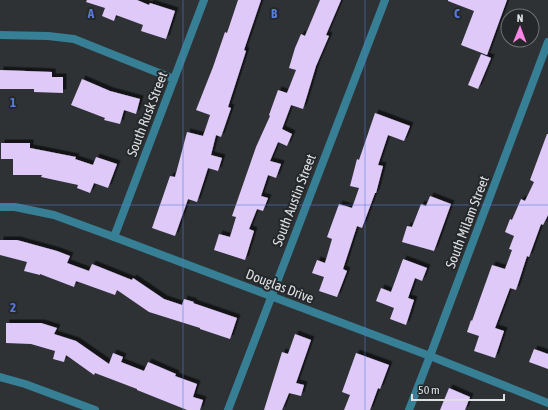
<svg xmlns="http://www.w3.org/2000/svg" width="548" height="410" viewBox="0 0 548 410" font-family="'Asap Condensed',sans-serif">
	<defs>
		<filter id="shadow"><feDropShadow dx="3.5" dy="-3.5" stdDeviation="0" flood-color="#0009"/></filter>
	</defs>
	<rect width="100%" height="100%" fill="#2f3235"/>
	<g fill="#dec9f9" filter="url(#shadow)">
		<polygon points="87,0 137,0 149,5 150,3 175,11 166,39 141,31 143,25 116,15 114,21 102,16 105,8 86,2"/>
		<polygon points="238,0 261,0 244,50 246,51 228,107 231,108 221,137 216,135 211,155 222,158 218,171 208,168 197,202 188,199 175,236 152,228 170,176 175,177 187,132 203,136 210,115 196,110 213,67 225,32 227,33"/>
		<polygon points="320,0 341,0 326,35 329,36 316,66 303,109 291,105 282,129 292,134 287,146 278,142 270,161 281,164 276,178 268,175 261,196 268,198 263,211 257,209 249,229 254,231 245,260 214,250 219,234 230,237 236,217 232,216 256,147 270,116 269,115 278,90 287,93 296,70 289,68 295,48 301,34 305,36"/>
		<polygon points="448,0 507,0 487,55 461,45 474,11 448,1"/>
		<polygon points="481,54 491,58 478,89 468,85"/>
		<polygon points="0,70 52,72 52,77 63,77 63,93 34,92 34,89 0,89"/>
		<polygon points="82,79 110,91 140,99 136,114 124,110 120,124 104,120 105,118 71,105"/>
		<polygon points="375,113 410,126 404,141 388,135 378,165 383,166 376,193 375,193 362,228 357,226 343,269 347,271 337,297 319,291 324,277 312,273 317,260 325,263 332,239 327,237 339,204 352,208 359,188 350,186 357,159 359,160"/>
		<polygon points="547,134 548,134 548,215 543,225 541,224 529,257 527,256 516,290 510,288 495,328 504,331 495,358 474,351 479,336 467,332 471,320 472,321 492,265 505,269 512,250 509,249 514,236 505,232 510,219 512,220 521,199 525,201 534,182 530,180"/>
		<polygon points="1,143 30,143 30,148 76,157 75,159 93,165 96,157 117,164 108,188 94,183 90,193 77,188 78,185 41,177 42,175 13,175 13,159 1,159"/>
		<polygon points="430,196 451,204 434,251 402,242 407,226 412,227 421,204 426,206"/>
		<polygon points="0,240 17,240 57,251 70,256 67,263 89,271 92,264 132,280 133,278 164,299 182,305 184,299 194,302 193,303 237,318 230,339 200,329 200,328 149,312 117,290 115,295 76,281 74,287 40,274 40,275 24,271 27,262 0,255"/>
		<polygon points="403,259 427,268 422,281 415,278 408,298 414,300 406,325 390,319 394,308 376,301 381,288 391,292"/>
		<polygon points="6,323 41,323 57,328 54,334 76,341 109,364 113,353 123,357 121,362 144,371 148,362 176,374 175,376 197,384 193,397 203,400 200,410 187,410 137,390 137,389 95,373 94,375 66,355 64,362 53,359 55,351 31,344 6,343"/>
		<polygon points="295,334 311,340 296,383 304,385 301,396 289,393 282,410 264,410 282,352 288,354"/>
		<polygon points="534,349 548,354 548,369 529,362"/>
		<polygon points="356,353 389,365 380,389 378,388 370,410 344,410 350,395 342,392"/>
		<polygon points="449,388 470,397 465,410 440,410"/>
	</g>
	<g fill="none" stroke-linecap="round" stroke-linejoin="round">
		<g stroke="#367f95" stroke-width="8">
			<polyline points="0,35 48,36 74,39 174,79"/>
			<polyline points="430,356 548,42"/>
			<polyline points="0,377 25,384 95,410"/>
			<polyline points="228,410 385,0"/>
		</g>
		<g stroke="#367f95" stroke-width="8">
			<polyline points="0,207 15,207 54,215 114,237 430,356 548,403"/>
			<polyline points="114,237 204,0"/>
			<polyline points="409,410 430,356"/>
		</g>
	</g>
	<path fill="none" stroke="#577adb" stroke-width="1" stroke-opacity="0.55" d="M 183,0 L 183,410M 365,0 L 365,410M 0,205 L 548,205"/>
	<g text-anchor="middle" stroke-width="4" stroke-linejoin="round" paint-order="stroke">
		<g font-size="14" fill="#dee0e2" stroke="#25282b">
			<text transform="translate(147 114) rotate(-69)" y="5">South Rusk Street</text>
			<text transform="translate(294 200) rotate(-69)" y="5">South Austin Street</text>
			<text transform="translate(467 222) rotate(-69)" y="5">South Milam Street</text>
			<text transform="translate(280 286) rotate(21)" y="5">Douglas Drive</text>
		</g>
	</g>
	<g font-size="13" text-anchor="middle" font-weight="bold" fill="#577adb" stroke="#25282b" stroke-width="4" stroke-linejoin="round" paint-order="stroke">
		<text x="91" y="18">A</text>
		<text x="274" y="18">B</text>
		<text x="457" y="18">C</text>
		<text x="13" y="107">1</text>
		<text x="13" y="312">2</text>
	</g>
	<g transform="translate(520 28) rotate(1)"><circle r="19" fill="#25282b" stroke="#6f7274"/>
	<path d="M0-3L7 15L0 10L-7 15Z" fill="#fb86e5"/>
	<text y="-6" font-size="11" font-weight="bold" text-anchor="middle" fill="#dee0e2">N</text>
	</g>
	<path d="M412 394v6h92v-6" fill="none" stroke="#dee0e2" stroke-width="2"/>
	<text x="418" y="394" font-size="12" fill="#dee0e2" stroke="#25282b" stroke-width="3" paint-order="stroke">50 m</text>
</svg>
